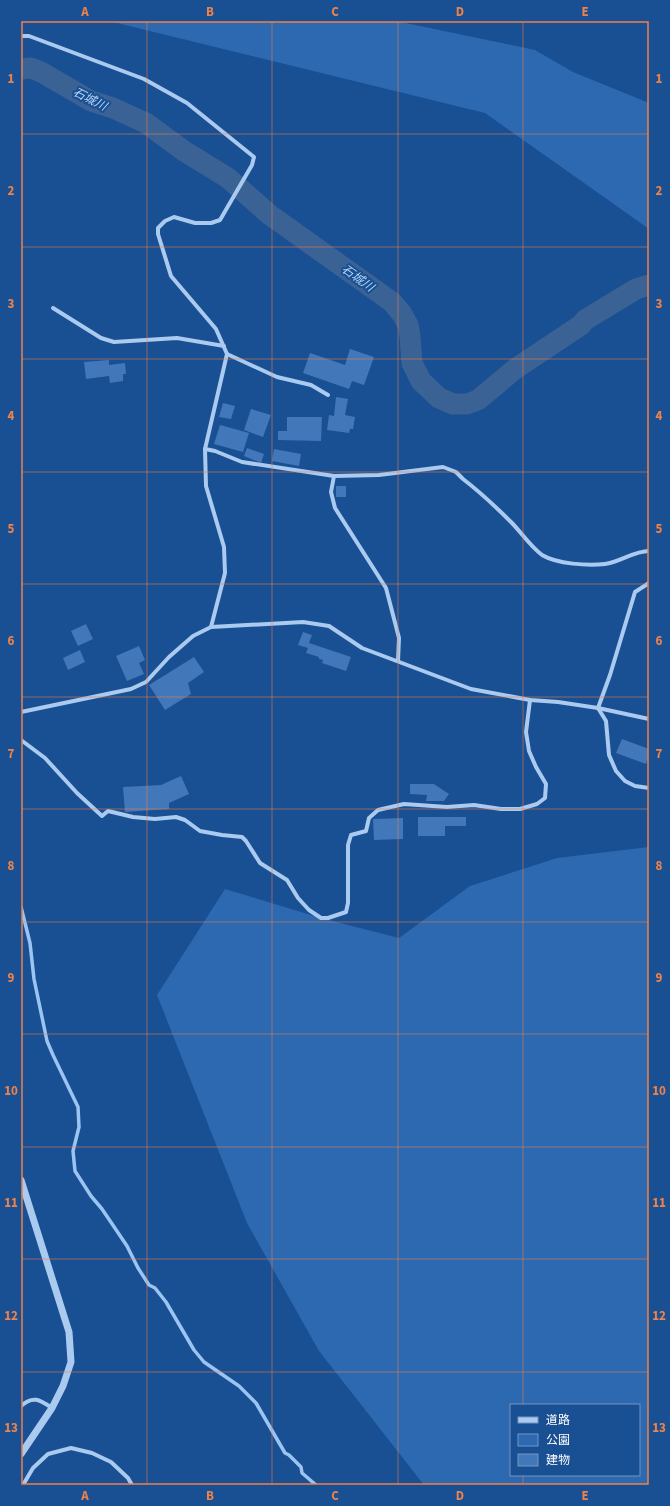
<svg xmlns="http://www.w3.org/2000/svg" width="670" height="1506" viewBox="0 0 670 1506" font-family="'Source Sans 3','Noto Sans JP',sans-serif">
	<rect width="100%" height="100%" fill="#194f93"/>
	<g fill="#2c69b1" fill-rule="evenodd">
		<polygon points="109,21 396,21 535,50 573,72 649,103 649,229 485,113"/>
		<path d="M 649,847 L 649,1485 L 424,1485 L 319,1351 L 247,1223 L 157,995 L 225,889 L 321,918 L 399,938 L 470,886 L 557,858 ZM 511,1405 L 639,1405 L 639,1475 L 511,1475 Z"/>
	</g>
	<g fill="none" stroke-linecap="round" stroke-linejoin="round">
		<polyline stroke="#9cc4f2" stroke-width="3.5" points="21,907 30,943 34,979 47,1041 53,1055 78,1107 79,1127 73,1151 75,1171 91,1196 102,1209 127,1246 138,1268 149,1285 155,1288 166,1302 194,1350 204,1362 239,1386 256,1403 285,1453 289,1455 301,1467 302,1473 316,1485"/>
		<polyline stroke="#3b6294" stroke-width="21" points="21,69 31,68 41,72 91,101 113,108 146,123 184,151 228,178 270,215 392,302 402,314 408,325 410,336 412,363 421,381 439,398 453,404 467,404 478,400 515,369 581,325 585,320 636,289 649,285"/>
	</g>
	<g fill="#4278ba">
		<polygon points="350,349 374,357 364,385 352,381 349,389 303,373 310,353 345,365"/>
		<polygon points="109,360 109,365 125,363 126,374 123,374 123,381 110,383 109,376 86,379 84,362"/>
		<polygon points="336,397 348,399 345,415 355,417 353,429 350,429 349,433 327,430 329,415 334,416"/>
		<polygon points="223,403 235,406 231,419 219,417"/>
		<polygon points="251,409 271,415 263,437 244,430"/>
		<polygon points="287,417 322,417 321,441 278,440 278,431 287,431"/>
		<polygon points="220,425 249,433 243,452 214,444"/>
		<polygon points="247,448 264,454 261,463 244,456"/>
		<polygon points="274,449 301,454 299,466 272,461"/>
		<rect x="336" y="486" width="10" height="11"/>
		<polygon points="86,624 93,639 78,646 71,631"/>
		<polygon points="303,632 312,635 309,643 351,657 346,671 322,663 323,660 319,659 319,657 306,653 308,648 298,645"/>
		<polygon points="139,646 145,660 139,663 144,674 127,681 116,656"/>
		<polygon points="80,650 85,662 68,670 63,658"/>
		<polygon points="194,657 204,672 188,683 191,694 165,710 149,685"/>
		<polygon points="622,739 649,749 649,754 646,764 616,753"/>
		<polygon points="181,776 189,794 169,803 169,809 125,812 123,787 161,785"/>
		<polygon points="410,784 434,784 449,794 444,801 426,801 427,795 410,794"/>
		<polygon points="418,817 466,817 466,826 445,826 445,836 418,836"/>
		<polygon points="403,818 403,839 374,840 373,819"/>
	</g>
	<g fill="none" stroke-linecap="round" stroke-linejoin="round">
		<g stroke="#aacaf0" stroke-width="4">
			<polyline points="21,36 29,36 144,79 187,103 254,157 252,165 220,220 211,223 195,223 174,217 165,221 158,228 158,234 171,276 216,329 227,354 205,449 206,486 224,547 225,573 211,627"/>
			<polyline points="53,308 101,338 114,342 177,338 224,346"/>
			<polyline points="227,354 277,377 311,385 328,395"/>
			<path d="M 205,449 L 215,451 L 242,462 L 334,476 L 379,475 L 443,467 L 456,472 L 463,479 C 480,492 496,507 511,522 C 521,532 530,546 542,555 C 557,564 588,566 605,564 C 620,562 634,551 649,551"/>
			<polyline points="334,476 331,492 335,508 386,588 399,638 398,661"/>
			<polyline points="598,708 610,675 635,592 649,583"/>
			<polyline points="598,708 606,721 609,755 616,771 625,781 635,786 649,788"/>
			<polyline points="21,712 131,689 146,682 169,657 193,636 211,627 303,622 329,626 362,648 471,689 530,700 558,702 598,708 649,719"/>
			<polyline points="21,740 45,758 77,793 102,816 108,811 133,817 155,819 176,817 185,820 200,831 222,835 242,837 246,841 260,863 287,880 298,898 309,910 321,918 328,918 346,912 348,903 348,845 351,835 366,831 369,818 378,810 404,804 447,807 474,805 501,809 520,809 537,804 545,798 546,784 536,767 529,751 526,732 530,700"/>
			<path d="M 21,1406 C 33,1395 40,1400 52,1408"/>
			<polyline points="23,1485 33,1468 48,1454 71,1448 92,1453 111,1462 128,1478 132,1485"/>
		</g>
		<polyline stroke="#aacaf0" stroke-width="7" points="21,1180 69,1332 71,1362 63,1386 52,1408 21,1454"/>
	</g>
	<path fill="none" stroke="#ee8249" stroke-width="1" stroke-opacity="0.55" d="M 147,21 L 147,1485M 272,21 L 272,1485M 398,21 L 398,1485M 523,21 L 523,1405M 21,134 L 649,134M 21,247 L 649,247M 21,359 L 649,359M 21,472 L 649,472M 21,584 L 649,584M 21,697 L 649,697M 21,809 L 649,809M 21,922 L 649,922M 21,1034 L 649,1034M 21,1147 L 649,1147M 21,1259 L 649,1259M 21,1372 L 649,1372M 523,1475 L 523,1485"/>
	<g text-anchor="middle" stroke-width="4" stroke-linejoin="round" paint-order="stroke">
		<g font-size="12" font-style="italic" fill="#b6d4f6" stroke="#194f93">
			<text transform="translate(90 99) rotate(27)" y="4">石城川</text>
			<text transform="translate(358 278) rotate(36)" y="4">石城川</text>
		</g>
	</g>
	<rect width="670" height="1506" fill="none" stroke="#194f93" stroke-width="44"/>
	<rect x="510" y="1404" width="130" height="72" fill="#194f93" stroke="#7595be"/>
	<rect x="518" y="1417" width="20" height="6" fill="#aacaf0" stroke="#7595be"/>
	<text x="546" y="1424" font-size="12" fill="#ffffff">道路</text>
	<rect x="518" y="1434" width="20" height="12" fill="#2c69b1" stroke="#7595be"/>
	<text x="546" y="1444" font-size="12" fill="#ffffff">公園</text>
	<rect x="518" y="1454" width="20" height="12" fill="#4278ba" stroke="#7595be"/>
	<text x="546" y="1464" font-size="12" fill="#ffffff">建物</text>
	<rect x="22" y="22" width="626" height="1462" fill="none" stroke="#ee8249" stroke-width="1.5"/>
	<g font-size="13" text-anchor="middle" font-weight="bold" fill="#ee8249">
		<text x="85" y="16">A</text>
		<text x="210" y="16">B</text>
		<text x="335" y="16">C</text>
		<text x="460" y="16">D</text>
		<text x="585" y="16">E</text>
		<text x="11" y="83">1</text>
		<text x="659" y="83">1</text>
		<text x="11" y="195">2</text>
		<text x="659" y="195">2</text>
		<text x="11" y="308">3</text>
		<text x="659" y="308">3</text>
		<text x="11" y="420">4</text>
		<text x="659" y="420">4</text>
		<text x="11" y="533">5</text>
		<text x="659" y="533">5</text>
		<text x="11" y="645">6</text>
		<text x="659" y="645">6</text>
		<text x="11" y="758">7</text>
		<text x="659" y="758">7</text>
		<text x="11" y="870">8</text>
		<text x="659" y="870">8</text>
		<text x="11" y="982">9</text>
		<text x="659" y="982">9</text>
		<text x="11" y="1095">10</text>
		<text x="659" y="1095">10</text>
		<text x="11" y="1207">11</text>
		<text x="659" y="1207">11</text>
		<text x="11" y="1320">12</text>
		<text x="659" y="1320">12</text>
		<text x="11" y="1432">13</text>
		<text x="659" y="1432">13</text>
		<text x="85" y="1500">A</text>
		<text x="210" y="1500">B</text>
		<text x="335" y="1500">C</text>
		<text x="460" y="1500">D</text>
		<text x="585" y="1500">E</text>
	</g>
</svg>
